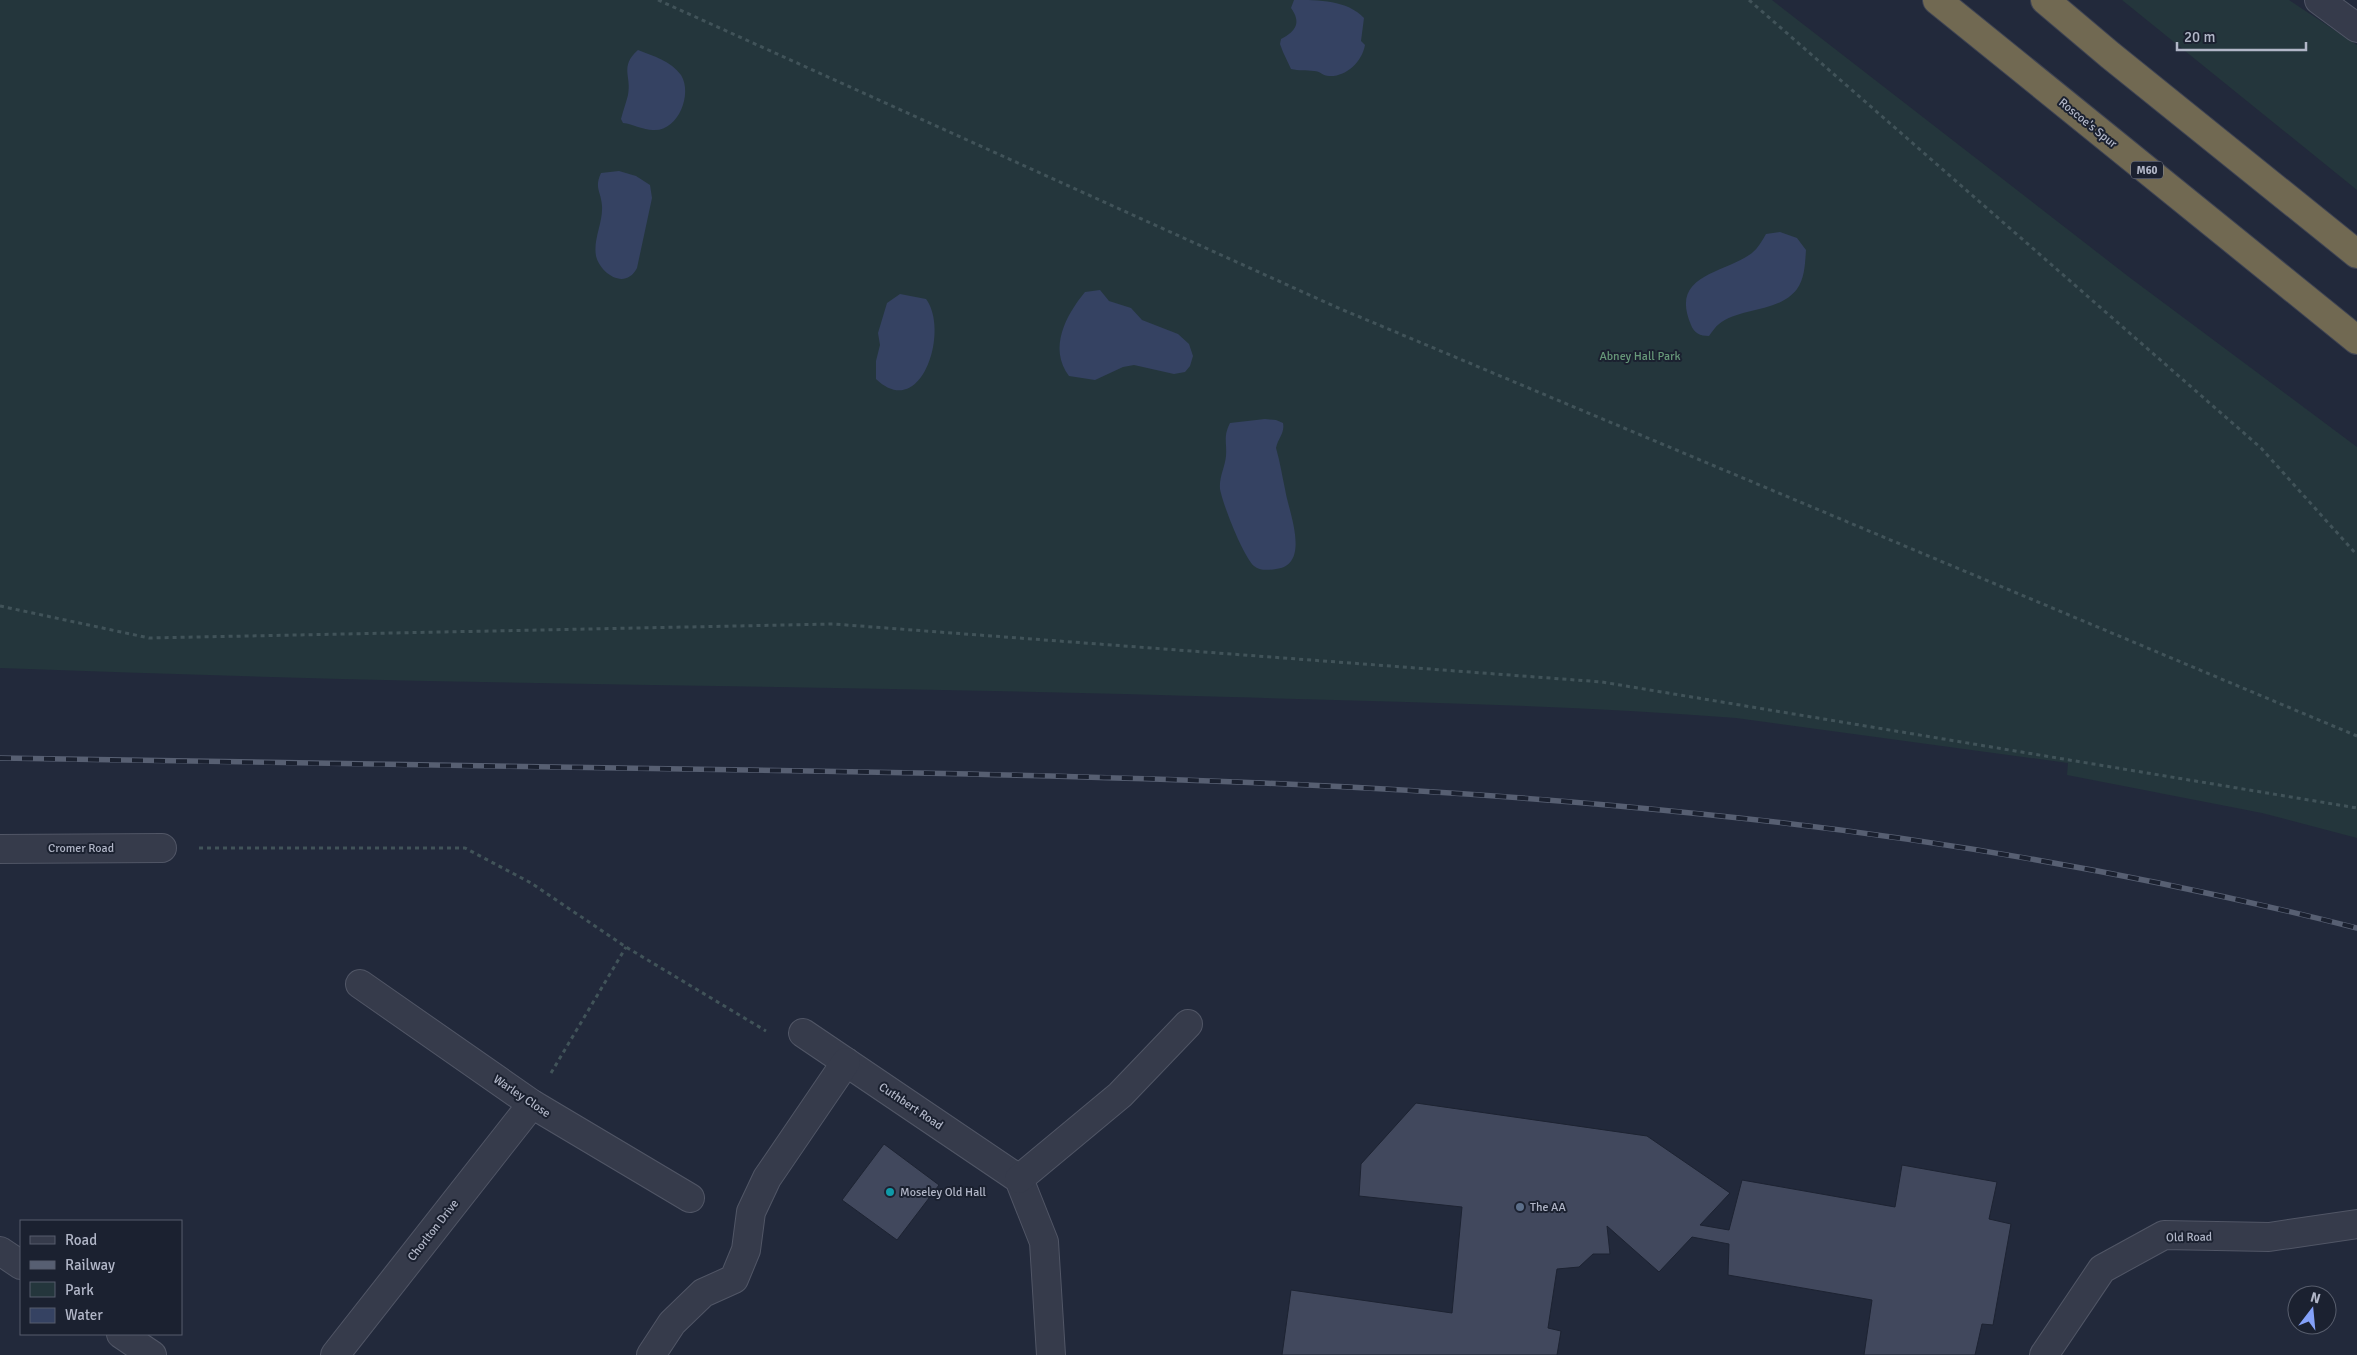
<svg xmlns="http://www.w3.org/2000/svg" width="2357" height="1355" viewBox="0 0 2357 1355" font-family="Signika,sans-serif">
	<rect width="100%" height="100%" fill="#22293b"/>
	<g fill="#24363c">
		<path d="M 0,0 L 1772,0 L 2129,277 L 2357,447 L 2357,838 L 2262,813 L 2067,775 L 2068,763 L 1736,718 C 1568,705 1399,702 1230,697 C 963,689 695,686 427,681 C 285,678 142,673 0,668 Z"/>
		<polygon points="2122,0 2289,0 2357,45 2357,190"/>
	</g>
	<g fill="#354262">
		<path d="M 1294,0 C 1319,0 1347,0 1364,18 L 1361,41 L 1365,45 C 1362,62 1346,77 1329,76 C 1323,76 1320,71 1314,71 C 1306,70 1299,71 1291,69 L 1283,52 L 1280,44 L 1281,39 C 1297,31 1301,22 1291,8 Z"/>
		<path d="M 638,50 C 653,56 671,61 681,75 C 693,94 678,132 653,130 C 643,130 633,124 623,123 L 621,119 C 623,111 626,103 628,95 C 632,76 619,67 638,50 Z"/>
		<path d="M 619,171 L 636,176 L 650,185 L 652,198 L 637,268 C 625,291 600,273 596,256 C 593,239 603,223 602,206 C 601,191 594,188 601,173 Z"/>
		<path d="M 1780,232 L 1797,238 L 1806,250 C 1805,263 1805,278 1797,289 C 1779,313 1740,307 1719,324 C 1715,327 1712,332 1709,336 C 1700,336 1694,333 1691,325 C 1669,274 1724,274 1752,253 C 1758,248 1762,241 1766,234 Z"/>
		<path d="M 1100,290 L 1109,301 L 1131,308 L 1142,320 L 1178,334 L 1189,344 L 1193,356 L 1190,366 L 1185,372 L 1174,374 L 1134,365 L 1123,367 L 1095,380 L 1069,376 C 1048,348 1066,315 1085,292 Z"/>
		<path d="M 900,294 L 926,299 C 950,331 921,422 876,379 L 876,361 L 880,345 L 878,333 L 887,303 Z"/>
		<path d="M 1265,419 L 1276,420 L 1283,423 C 1285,433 1278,438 1276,448 C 1280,462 1282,475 1285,489 C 1288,510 1312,565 1276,569 C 1269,570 1259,571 1254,566 C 1243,556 1223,505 1220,489 C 1219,477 1225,467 1226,456 C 1227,441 1223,437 1230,423 Z"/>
	</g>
	<g fill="#41485d" stroke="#1d2332">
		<polygon points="1416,1103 1647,1136 1730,1193 1700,1225 1729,1230 1742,1180 1895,1207 1902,1165 1997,1182 1989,1219 2011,1224 1993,1325 1982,1324 1975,1355 1864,1355 1872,1300 1728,1275 1729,1244 1692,1237 1659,1272 1607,1226 1610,1254 1593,1254 1579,1267 1557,1269 1548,1328 1561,1331 1557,1355 1282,1355 1291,1290 1452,1313 1462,1207 1359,1196 1361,1164"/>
		<polygon points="884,1144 939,1185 897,1240 842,1200"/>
	</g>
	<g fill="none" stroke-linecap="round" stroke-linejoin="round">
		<defs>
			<g id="minor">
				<polyline points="2319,0 2357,28"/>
				<polyline points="0,849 162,848"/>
				<polyline points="360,984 532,1104 690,1198"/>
				<polyline points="803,1033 1019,1179 1044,1242 1051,1355"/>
				<polyline points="1019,1179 1120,1095 1188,1024"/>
				<polyline points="0,1251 21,1265"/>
				<polyline points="121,1334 152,1355"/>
				<polyline points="335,1355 532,1104"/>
				<polyline points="651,1355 672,1323 703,1293 734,1279 746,1250 751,1212 767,1178 846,1062"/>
				<polyline points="2044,1355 2102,1269 2164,1235 2269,1237 2357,1224"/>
			</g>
			<g id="highway">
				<polyline points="1937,0 2357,340"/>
				<polyline points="2045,0 2110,55 2357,254"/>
			</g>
		</defs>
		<use href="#minor" stroke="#515666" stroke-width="30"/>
		<use href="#highway" stroke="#3e4353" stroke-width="30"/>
		<g stroke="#415359" stroke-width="3" stroke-dasharray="4 4" stroke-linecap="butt">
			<polyline points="658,0 1336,307 2357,736"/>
			<polyline points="1749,0 2261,448 2357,555"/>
			<polyline points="0,606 149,638 833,624 1602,682 2357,808"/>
			<polyline points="199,848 465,848 531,883 626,947 766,1031"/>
			<polyline points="551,1073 626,947"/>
		</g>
		<use href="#minor" stroke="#363b4b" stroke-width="28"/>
		<use href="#highway" stroke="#716952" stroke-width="28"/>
		<defs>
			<path id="rail" d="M 0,758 C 270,763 540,767 809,771 C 1107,776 1405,783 1701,814 C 1921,836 2142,874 2357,928"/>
		</defs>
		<use href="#rail" stroke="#575f72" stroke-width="5.5"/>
		<use href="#rail" stroke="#1b2130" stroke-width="4" stroke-dasharray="11" stroke-linecap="butt"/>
	</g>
	<circle fill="#0f9aa8" stroke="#1b2130" stroke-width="2" cx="890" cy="1192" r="5"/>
	<circle fill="#5c6f8a" stroke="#1b2130" stroke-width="2" cx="1520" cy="1207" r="5"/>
	<g text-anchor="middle" stroke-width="4" stroke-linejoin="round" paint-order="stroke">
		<rect fill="#1b2130" stroke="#84899a" stroke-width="1" x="2131" y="161.5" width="32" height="17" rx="4"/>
		<g font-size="11" font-weight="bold" fill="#b1b6c7">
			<text x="2147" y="174">M60</text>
		</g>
		<g font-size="12" fill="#b1b6c7" stroke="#1b2130">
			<text transform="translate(2088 123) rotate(39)" y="4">Roscoe's Spur</text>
			<text x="81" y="852">Cromer Road</text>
			<text transform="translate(522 1096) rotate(34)" y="4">Warley Close</text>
			<text transform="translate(911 1106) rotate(34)" y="4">Cuthbert Road</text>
			<text transform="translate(433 1230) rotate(-52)" y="4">Chorlton Drive</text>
			<text transform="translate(2189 1237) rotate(-1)" y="4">Old Road</text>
		</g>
		<g font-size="12" fill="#679879" stroke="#1b2130">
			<text x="1640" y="360">Abney Hall Park</text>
		</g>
		<g font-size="12" fill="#b1b6c7" stroke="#1b2130" text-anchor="start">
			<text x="900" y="1196">Moseley Old Hall</text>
			<text x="1530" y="1211">The AA</text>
		</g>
	</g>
	<rect x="20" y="1220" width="162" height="115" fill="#1b2130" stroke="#575d6c"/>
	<rect x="30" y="1236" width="25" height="8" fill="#363b4b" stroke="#575d6c"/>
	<text x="65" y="1245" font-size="15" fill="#b1b6c7">Road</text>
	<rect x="30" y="1261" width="25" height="8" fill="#575f72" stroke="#575d6c"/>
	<text x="65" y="1270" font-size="15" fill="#b1b6c7">Railway</text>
	<rect x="30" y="1282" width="25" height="15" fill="#24363c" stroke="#575d6c"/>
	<text x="65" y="1295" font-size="15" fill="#b1b6c7">Park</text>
	<rect x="30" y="1308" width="25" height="15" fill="#354262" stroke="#575d6c"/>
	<text x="65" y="1320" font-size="15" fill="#b1b6c7">Water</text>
	<g transform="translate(2312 1310) rotate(16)"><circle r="24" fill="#1b2130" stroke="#575d6c"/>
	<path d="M0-4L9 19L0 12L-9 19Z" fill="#84a1f9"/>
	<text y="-8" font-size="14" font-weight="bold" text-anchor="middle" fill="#b1b6c7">N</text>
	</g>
	<path d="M2177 42v8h129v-8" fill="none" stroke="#b1b6c7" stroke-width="2.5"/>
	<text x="2184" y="42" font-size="15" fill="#b1b6c7" stroke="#1b2130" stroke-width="4" paint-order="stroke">20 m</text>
</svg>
